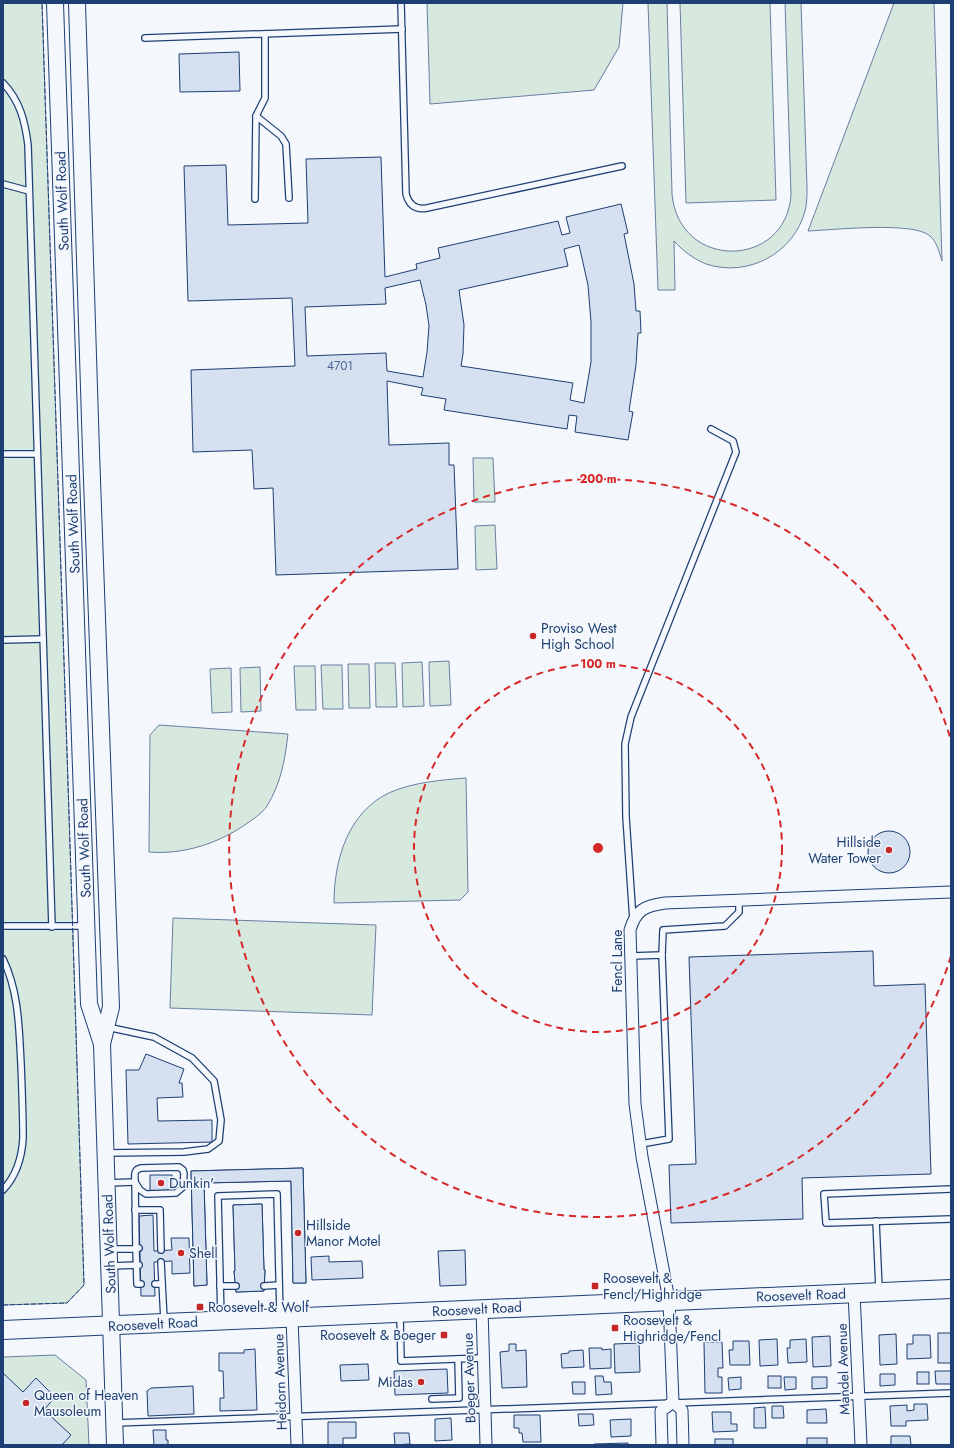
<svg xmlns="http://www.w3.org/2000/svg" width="954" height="1448" viewBox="0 0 954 1448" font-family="Jost,sans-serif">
	<rect width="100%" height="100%" fill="#f4f7fb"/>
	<g fill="#d7e8df" stroke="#687fa3">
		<path d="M 3,3 L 42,3 C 56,430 71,858 84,1285 L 67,1303 L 3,1305 Z"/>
		<polygon points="427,3 623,3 619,47 594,90 430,104"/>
		<path d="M 648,3 L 667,3 L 672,194 C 679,271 786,269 791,195 L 785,3 L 801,3 L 807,187 C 807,195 807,204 805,211 C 794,253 748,278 706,264 C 694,259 683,251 674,241 L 675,290 L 658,290 Z"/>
		<polygon points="680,3 770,3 776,200 686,203"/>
		<path d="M 894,3 L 934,3 L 942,261 C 939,252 937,242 930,236 C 914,221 832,230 808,231 Z"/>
		<polygon points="473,458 493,458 495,502 474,502"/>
		<polygon points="495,525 497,569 476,570 475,526"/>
		<polygon points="449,661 451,705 430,706 429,662"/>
		<polygon points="422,662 424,706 403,707 402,663"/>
		<polygon points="375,663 395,663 397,707 376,707"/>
		<polygon points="348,664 369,664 370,708 349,708"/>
		<polygon points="321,665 342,665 343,709 323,709"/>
		<polygon points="294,666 315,666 316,710 296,710"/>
		<polygon points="260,667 261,711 241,712 240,668"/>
		<polygon points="231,668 232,712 212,713 210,669"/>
		<path d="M 159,725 L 288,734 C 285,760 281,783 267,806 C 263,812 255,818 249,822 C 220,843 184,855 149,852 L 150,735 Z"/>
		<path d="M 466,778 L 468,892 L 460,900 L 334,903 C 334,860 348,811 391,792 C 415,782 441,780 466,778 Z"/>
		<polygon points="173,918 376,925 372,1015 170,1008"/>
		<polygon points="55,1355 86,1380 89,1445 3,1445 3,1357"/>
	</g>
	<g fill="#d5e0f0" stroke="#1d3f73" fill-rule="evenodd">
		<polygon points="239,52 240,91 180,92 179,54"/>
		<path d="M 381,157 L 385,277 L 417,269 L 416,264 L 440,258 L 438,248 L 558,221 L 562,235 L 570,233 L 566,217 L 621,204 L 628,233 L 624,234 L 634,284 L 636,311 L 640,311 L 641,333 L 638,333 L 636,365 L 629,411 L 633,412 L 628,440 L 575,432 L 577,416 L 569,415 L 567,429 L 444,410 L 446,399 L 421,395 L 423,388 L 387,381 L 389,445 L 449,443 L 449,465 L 454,465 L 458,569 L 276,575 L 273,488 L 254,489 L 252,450 L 193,452 L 191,370 L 295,366 L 292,298 L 188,301 L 184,166 L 226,165 L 228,225 L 308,223 L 306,159 ZM 579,245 L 588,285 L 591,322 L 591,362 L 584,403 L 570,400 L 573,383 L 461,366 L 463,354 L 464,325 L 459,290 L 568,266 L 564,249 ZM 420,280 L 426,305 L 429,326 L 427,352 L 423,377 L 387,371 L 386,353 L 307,356 L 305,307 L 386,304 L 385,288 Z"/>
		<circle cx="889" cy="852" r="21"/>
		<polygon points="873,951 874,986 925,984 931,1174 802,1178 803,1219 671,1223 669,1165 696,1164 689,957"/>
		<polygon points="146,1054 184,1069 179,1083 182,1083 183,1097 157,1098 158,1121 212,1120 212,1142 128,1144 126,1070 139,1070"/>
		<polygon points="303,1168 306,1283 293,1283 291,1181 204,1183 207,1285 194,1286 191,1171"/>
		<polygon points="303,1168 306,1283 293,1283 291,1181 204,1183 207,1285 194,1286 191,1171"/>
		<polygon points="150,1175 172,1175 173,1190 150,1191"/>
		<polygon points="262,1204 264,1270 265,1270 264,1291 236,1292 234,1271 235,1271 233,1205"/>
		<polygon points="262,1204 264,1270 265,1270 264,1291 236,1292 234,1271 235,1271 233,1205"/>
		<polygon points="153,1215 154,1251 172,1250 171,1238 189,1238 190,1273 172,1274 172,1261 154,1262 155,1296 141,1296 139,1216"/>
		<polygon points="465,1250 466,1285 440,1286 438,1251"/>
		<polygon points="329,1256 329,1262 362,1261 363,1278 312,1280 311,1257"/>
		<rect x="938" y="1333" width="13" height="30"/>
		<polygon points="896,1334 897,1364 880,1365 879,1335"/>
		<polygon points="913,1335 930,1335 931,1358 907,1359 907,1344 913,1344"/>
		<polygon points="830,1336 831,1366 813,1367 812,1337"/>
		<polygon points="777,1339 778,1365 760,1366 759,1340"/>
		<polygon points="806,1339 807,1362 788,1363 787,1348 790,1348 790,1340"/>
		<polygon points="733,1341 749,1341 750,1365 730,1365 729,1350 733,1350"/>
		<polygon points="704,1342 722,1342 723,1368 718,1368 718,1377 722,1377 722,1393 705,1393"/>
		<polygon points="639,1343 640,1372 615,1373 614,1344"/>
		<polygon points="509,1344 516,1344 516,1351 526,1350 527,1387 502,1388 500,1352 509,1351"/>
		<polygon points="589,1348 602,1348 602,1350 611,1349 611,1368 590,1369"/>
		<polygon points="255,1349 257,1410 220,1411 220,1398 224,1398 223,1371 219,1371 219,1353 244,1353 244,1350"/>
		<polygon points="583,1350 584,1367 562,1368 561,1354 569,1353 569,1351"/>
		<polygon points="368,1364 369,1380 341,1381 340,1365"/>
		<polygon points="447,1369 448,1393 395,1395 394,1371"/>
		<polygon points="935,1371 951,1371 951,1384 936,1384"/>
		<rect x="917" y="1372" width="12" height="12"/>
		<polygon points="3,1373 23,1392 36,1378 55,1397 44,1410 71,1435 62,1445 3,1445"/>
		<polygon points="880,1374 895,1374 895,1385 880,1386"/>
		<polygon points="595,1376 603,1376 604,1382 611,1382 612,1394 596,1395"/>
		<rect x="768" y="1376" width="13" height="12"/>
		<polygon points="741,1377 741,1389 729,1390 728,1378"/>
		<polygon points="784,1377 796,1377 796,1389 785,1390"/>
		<polygon points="812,1377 827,1377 827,1388 812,1389"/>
		<polygon points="572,1382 585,1382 585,1394 573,1394"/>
		<polygon points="193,1386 194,1414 148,1416 147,1391 151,1388"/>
		<polygon points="914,1404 927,1404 928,1420 906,1421 906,1426 891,1426 890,1406 907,1405 907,1411 914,1410"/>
		<polygon points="772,1406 783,1406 784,1418 772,1418"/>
		<polygon points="765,1407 766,1428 754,1428 754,1408"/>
		<polygon points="826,1409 827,1423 807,1423 807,1410"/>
		<polygon points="712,1412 731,1412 731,1424 737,1424 737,1431 713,1432"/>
		<polygon points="578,1414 593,1414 594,1425 579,1426"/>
		<polygon points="514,1415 540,1415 541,1442 523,1442 522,1433 519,1433 519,1428 514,1428"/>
		<polygon points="451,1418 452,1440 435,1441 435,1419"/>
		<polygon points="631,1419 631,1436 611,1437 610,1420"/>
		<polygon points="328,1422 356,1422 356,1438 343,1438 343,1445 328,1445"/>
		<polygon points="153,1430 166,1430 166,1440 168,1440 168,1445 154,1445"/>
		<polygon points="394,1433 409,1433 410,1444 395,1445"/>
		<polygon points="891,1436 910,1436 911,1445 891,1445"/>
		<rect x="807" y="1438" width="20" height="7"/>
		<rect x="715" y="1439" width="18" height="6"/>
		<polygon points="628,1443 628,1445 594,1445 594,1444"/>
	</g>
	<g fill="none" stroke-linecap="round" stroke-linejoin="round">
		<defs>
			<g id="lane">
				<path d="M 401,3 L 406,194 C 409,205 416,210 427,208 L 622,166"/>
				<polyline points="145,38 402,29"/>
				<path d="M 3,83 C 20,101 25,121 28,145 L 52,927"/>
				<polyline points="256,116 281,136 286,144 289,198"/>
				<polyline points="3,184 29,191"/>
				<polyline points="255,199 256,116 265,98 265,34"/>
				<polyline points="3,454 37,454"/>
				<polyline points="3,640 43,639"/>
				<polyline points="633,920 626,817 625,744 631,717 736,452 733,441 711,429"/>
				<polyline points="3,926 86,926"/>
				<polyline points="662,955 663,930 725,926 739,912 739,900"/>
				<polyline points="631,956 662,955 669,1139 641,1144"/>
				<path d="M 3,959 C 19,992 19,1028 21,1064 C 22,1089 23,1113 23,1138 C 22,1157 16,1176 3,1190"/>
				<polyline points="106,1153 184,1152 208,1149 219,1141 221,1120 214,1081 192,1058 154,1037 107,1027"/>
				<polyline points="107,1183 135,1182"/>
				<polyline points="951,1189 824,1194 826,1223 951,1219"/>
				<polyline points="135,1210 160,1210 161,1250"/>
				<polyline points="876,1221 879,1289"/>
				<polyline points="139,1248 136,1249 137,1284 141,1284"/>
				<path d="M 110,1249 L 136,1249 L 135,1182 C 135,1175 133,1170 141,1168 L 179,1167 L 183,1170 L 184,1174 L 183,1187 L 176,1193 L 146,1194 L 140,1190 L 135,1182"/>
				<polyline points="161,1262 164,1320"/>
				<polyline points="110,1266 139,1265"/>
				<polyline points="155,1284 162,1284"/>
				<polyline points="220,1286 236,1286"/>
				<polyline points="264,1286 279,1285"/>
				<polyline points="400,1315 401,1361 483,1358"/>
				<polyline points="221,1319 218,1196 277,1194 280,1315"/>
				<polyline points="432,1399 459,1398 458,1359"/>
				<polyline points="115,1423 951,1393"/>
			</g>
			<g id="street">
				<polyline points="854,1293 861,1445"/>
				<polyline points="482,1309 486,1445"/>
				<polyline points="292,1318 297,1445"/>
				<polyline points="662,1445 661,1411 673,1402"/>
				<path d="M 683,1445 L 682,1410 L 673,1402 L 669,1300 L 642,1157 L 635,1104 L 630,930 C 636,910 644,906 665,903 L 951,892"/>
			</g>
			<g id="secondary">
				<polyline points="55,3 89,1004 102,1044"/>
				<polyline points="77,3 91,452 111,1007 102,1044 115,1445"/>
			</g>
			<polyline id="primary" points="3,1330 951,1289"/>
		</defs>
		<use href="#lane" stroke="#1d3f73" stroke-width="8"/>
		<use href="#street" stroke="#1d3f73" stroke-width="13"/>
		<use href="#secondary" stroke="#1d3f73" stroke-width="18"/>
		<use href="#primary" stroke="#1d3f73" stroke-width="20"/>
		<use href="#lane" stroke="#f4f7fb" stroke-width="5.5"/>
		<use href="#street" stroke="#f4f7fb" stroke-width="11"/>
		<use href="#secondary" stroke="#f4f7fb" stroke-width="16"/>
		<use href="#primary" stroke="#f4f7fb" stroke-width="18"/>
		<polyline stroke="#1d3f73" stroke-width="1" stroke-dasharray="5 2" stroke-linecap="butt" points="3,1305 67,1303 84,1285 67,750 42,3"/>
	</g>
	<g fill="none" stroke="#d62828" stroke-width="2" stroke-dasharray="7 5">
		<circle cx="598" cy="848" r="184"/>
		<path d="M951 956A369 369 0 1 1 951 740"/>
	</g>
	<g fill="#c62828" stroke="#f4f7fb" stroke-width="1.5">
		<circle cx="533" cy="636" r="4"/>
		<circle cx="889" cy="850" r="4"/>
		<circle cx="161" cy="1183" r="4"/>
		<circle cx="298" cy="1233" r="4"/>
		<circle cx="181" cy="1253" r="4"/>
		<rect x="591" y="1282" width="8" height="8" rx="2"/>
		<rect x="196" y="1303" width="8" height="8" rx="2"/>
		<rect x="611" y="1324" width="8" height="8" rx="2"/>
		<rect x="440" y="1331" width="8" height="8" rx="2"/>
		<circle cx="421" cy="1382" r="4"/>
		<circle cx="26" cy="1403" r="4"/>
	</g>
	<g text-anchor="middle" stroke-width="3" stroke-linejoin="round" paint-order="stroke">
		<g font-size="12" fill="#4b6792">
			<text x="340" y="370">4701</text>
		</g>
		<g font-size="14" fill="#1d3f73" stroke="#f4f7fb">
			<text transform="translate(62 201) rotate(-92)" y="5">South Wolf Road</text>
			<text transform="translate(73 524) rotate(-92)" y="5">South Wolf Road</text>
			<text transform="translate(84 848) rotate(-92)" y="5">South Wolf Road</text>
			<text transform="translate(617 961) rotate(-90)" y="5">Fencl Lane</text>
			<text transform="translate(109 1244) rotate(-92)" y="5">South Wolf Road</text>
			<text transform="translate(801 1295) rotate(-2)" y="5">Roosevelt Road</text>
			<text transform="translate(477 1309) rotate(-3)" y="5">Roosevelt Road</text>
			<text transform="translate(153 1324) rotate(-3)" y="5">Roosevelt Road</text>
			<text transform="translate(843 1369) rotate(-92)" y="5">Mandel Avenue</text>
			<text transform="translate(469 1378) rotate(-92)" y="5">Boeger Avenue</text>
			<text transform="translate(280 1382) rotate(-92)" y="5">Heidorn Avenue</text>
		</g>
		<g font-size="14" fill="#1d3f73" stroke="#f4f7fb" text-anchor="start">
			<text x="541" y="633">Proviso West<tspan x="541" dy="16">High School</tspan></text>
			<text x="881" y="847" text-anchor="end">Hillside<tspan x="881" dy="16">Water Tower</tspan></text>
			<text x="169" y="1188">Dunkin'</text>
			<text x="306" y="1230">Hillside<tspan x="306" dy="16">Manor Motel</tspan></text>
			<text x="189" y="1258">Shell</text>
			<text x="603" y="1283">Roosevelt &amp;<tspan x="603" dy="16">Fencl/Highridge</tspan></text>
			<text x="208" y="1312">Roosevelt &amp; Wolf</text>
			<text x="623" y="1325">Roosevelt &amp;<tspan x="623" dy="16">Highridge/Fencl</tspan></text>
			<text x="436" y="1340" text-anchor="end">Roosevelt &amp; Boeger</text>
			<text x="413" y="1387" text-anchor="end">Midas</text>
			<text x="34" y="1400">Queen of Heaven<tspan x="34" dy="16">Mausoleum</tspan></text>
		</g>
	</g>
	<circle cx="598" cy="848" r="6" fill="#d62828" stroke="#f4f7fb" stroke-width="2"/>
	<g font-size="12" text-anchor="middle" font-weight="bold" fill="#d62828" stroke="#f4f7fb" stroke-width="3" stroke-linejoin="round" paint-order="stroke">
		<text x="598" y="483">200 m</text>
		<text x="598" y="668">100 m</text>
	</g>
	<rect width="954" height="1448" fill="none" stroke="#1d3f73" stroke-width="8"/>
</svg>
